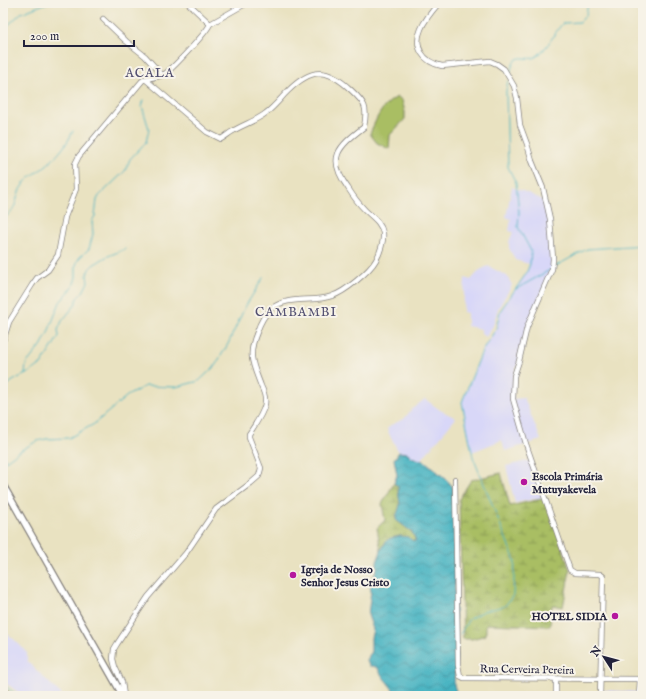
<svg xmlns="http://www.w3.org/2000/svg" width="646" height="699" viewBox="0 0 646 699" font-family="'IM FELL English',serif">
	<defs>
		<pattern id="wetland-marsh" width="20" height="14" patternUnits="userSpaceOnUse"><rect width="20" height="14" fill="#a9be63"/><path d="M1 5h8M5 5V1M11 12h8M15 12V8" fill="none" stroke="#899a53"/></pattern>
		<pattern id="water-waves" width="16" height="10" patternUnits="userSpaceOnUse"><rect width="16" height="10" fill="#45b2c1"/><path d="M0 5q4-4 8 0t8 0" fill="none" stroke="#39909e"/></pattern>
	</defs>
	<rect width="100%" height="100%" fill="#f7f3e8"/>
	<filter id="ink" filterUnits="userSpaceOnUse"><feTurbulence type="fractalNoise" baseFrequency=".025" numOctaves="2"/><feDisplacementMap in="SourceGraphic" scale="8" xChannelSelector="R" yChannelSelector="G"/><feConvolveMatrix kernelMatrix="1 2 1 2 8 2 1 2 1" color-interpolation-filters="sRGB"/></filter>
	<filter id="wash" filterUnits="userSpaceOnUse"><feTurbulence type="fractalNoise" baseFrequency=".012" numOctaves="4" result="noise"/><feDisplacementMap in="SourceGraphic" scale="16" xChannelSelector="R" yChannelSelector="G"/><feGaussianBlur stdDeviation="0.9" result="paint"/><feColorMatrix in="noise" values="0 0 0 0 0 0 0 0 0 0 0 0 0 0 0 0 0 1.4 0 .05"/><feComposite in="paint" operator="in"/></filter>
	<g filter="url(#wash)">
		<rect width="100%" height="100%" fill="#e9e2c1"/>
		<g fill="#d8d7f8">
			<polygon points="512,187 528,193 546,202 550,219 552,269 536,306 514,375 513,399 524,398 541,440 505,451 502,440 472,452 462,402 483,349 496,329 500,311 526,274 529,264 515,260 509,248 509,242 513,232 509,231 511,219 506,217"/>
			<polygon points="488,266 507,276 512,285 498,309 493,326 486,337 481,334 481,329 467,326 467,313 463,312 465,278 471,280 480,270"/>
			<polygon points="425,399 440,410 456,418 420,461 412,457 408,453 399,452 392,440 387,429 391,425 404,419 412,409"/>
			<polygon points="531,460 543,497 515,503 506,466"/>
			<polygon points="3,630 17,642 27,653 27,661 30,664 63,696 23,696 3,681"/>
			<polygon points="604,690 637,692 637,696 603,696"/>
		</g>
		<path fill="#a9be63" stroke="#66704f" d="M 397,97 L 402,100 L 405,112 L 405,119 L 390,135 L 389,149 L 377,143 L 370,134 C 377,117 381,106 397,97 Z"/>
		<g fill="url(#wetland-marsh)" stroke="#66704f">
			<polygon points="501,473 510,506 546,498 570,570 563,607 552,605 550,626 486,624 486,635 472,639 463,639 459,499 471,480"/>
			<path d="M 394,483 L 398,486 C 398,492 399,498 400,503 C 400,509 396,514 396,520 L 412,532 L 416,541 L 413,541 L 408,537 L 400,536 L 391,538 L 386,541 L 381,551 L 377,528 L 385,520 L 382,504 Z"/>
		</g>
		<path fill="url(#water-waves)" stroke="#346a7e" d="M 399,452 L 408,453 L 412,457 L 426,462 L 446,479 L 453,487 L 456,656 L 454,685 L 456,691 L 455,696 L 396,696 C 392,685 382,679 378,668 L 373,666 L 369,666 L 367,661 L 371,651 L 371,638 L 373,629 L 368,615 L 371,591 L 370,585 L 377,569 L 377,562 L 381,551 L 386,541 L 391,538 L 400,536 L 408,537 L 413,541 L 416,541 L 412,532 L 396,520 C 396,513 400,509 400,503 C 399,498 398,492 398,486 L 394,483 L 397,475 L 394,459 Z"/>
		<g fill="none" stroke-linecap="round" stroke-linejoin="round">
			<g stroke="#45b2c1" stroke-width="1">
				<polyline points="3,30 21,13 47,3"/>
				<path d="M 510,74 C 515,47 526,64 537,56 C 548,48 554,33 563,23 L 580,22 L 586,15 L 588,3"/>
				<path d="M 3,218 C 20,209 14,196 23,185 C 28,177 37,173 44,167 C 56,158 67,145 73,131"/>
				<polyline points="554,267 587,249 643,245"/>
				<polyline points="516,289 550,270"/>
				<polyline points="25,374 26,364 41,346 47,335 60,302 73,287 76,277 76,265 79,258 89,249 93,234 92,221 95,216 97,200 99,196 125,171 130,159 146,142 149,129 142,106 144,100"/>
				<path d="M 3,390 C 14,377 21,378 33,370 C 37,368 37,366 41,365 L 59,336 L 58,330 L 62,321 L 75,305 L 77,298 L 83,292 L 88,282 L 87,275 L 89,269 L 93,265 L 106,257 L 125,249"/>
				<polyline points="3,456 6,460"/>
				<polyline points="3,463 18,452 37,441 46,439 69,438 94,424 127,396 145,386 176,387 199,381 215,366 228,344 245,307 263,278"/>
				<polyline points="460,634 469,619 484,611 505,606 513,595 515,561 473,457 462,402 483,349 496,329 500,311 526,274 530,264 531,251 518,227 519,212 516,183 508,167 506,91 508,81"/>
				<polyline points="3,685 19,696"/>
			</g>
		</g>
	</g>
	<g filter="url(#ink)">
		<g fill="none" stroke-linecap="round" stroke-linejoin="round">
			<defs>
				<g id="minor">
					<polyline points="188,3 210,24"/>
					<path d="M 439,3 C 432,11 425,19 421,29 C 413,47 423,62 442,66 L 490,61 L 497,64 L 504,69 L 514,86 L 517,98 L 520,125 L 527,144 L 532,161 L 543,188 L 550,219 L 553,259 L 552,269 L 527,327 L 519,361 L 514,376 L 513,399 L 526,444 L 570,570 L 575,573 L 600,574 L 603,576 L 600,696"/>
					<polyline points="103,19 126,41 145,56 162,75"/>
					<path d="M 145,79 C 152,78 160,77 166,73 C 174,67 207,32 210,24 L 247,3"/>
					<path d="M 3,341 L 9,322 L 32,285 L 37,278 L 48,270 L 58,255 L 65,217 L 76,189 L 75,164 L 79,156 L 142,81 L 145,79 L 207,132 L 221,139 C 225,137 229,133 233,131 C 244,124 256,121 266,113 C 274,107 280,99 288,91 C 311,68 327,67 351,90 C 365,103 368,107 364,127 C 338,147 326,158 348,188 C 353,196 358,203 365,210 C 372,217 381,222 383,233 C 384,241 380,253 376,260 C 370,271 345,292 332,296 C 313,303 287,295 271,309 C 264,315 260,323 257,332 C 247,356 253,364 261,386 C 264,392 266,398 265,404 C 263,414 255,425 249,434 L 249,437 L 261,468 L 259,476 L 251,483 L 216,509 L 186,553 L 148,597 L 117,644 L 114,649 L 113,659 L 115,667 L 122,682 L 124,696"/>
					<polyline points="455,479 458,665 460,676 464,678 643,679"/>
					<polyline points="556,679 556,696"/>
					<polyline points="639,696 640,679"/>
				</g>
				<polyline id="tertiary" points="3,485 123,696"/>
				<polyline id="trunk" points="3,691 10,696"/>
			</defs>
			<use href="#minor" stroke="#86827e" stroke-width="6"/>
			<use href="#tertiary" stroke="#86827e" stroke-width="8"/>
			<use href="#trunk" stroke="#86827e" stroke-width="9"/>
			<use href="#minor" stroke="#fff" stroke-width="4.5"/>
			<use href="#tertiary" stroke="#fff" stroke-width="5.5"/>
			<use href="#trunk" stroke="#f2c36a" stroke-width="7"/>
		</g>
	</g>
	<g fill="#b5179e" stroke="#f7f3e8" stroke-width="1.5">
		<circle cx="524" cy="482" r="4"/>
		<circle cx="293" cy="575" r="4"/>
		<circle cx="615" cy="616" r="4"/>
	</g>
	<g text-anchor="middle" stroke-width="4" stroke-linejoin="round" paint-order="stroke">
		<g font-size="11" font-weight="bold" fill="#22223b" stroke="#f7f3e8" text-anchor="start">
			<text x="532" y="480">Escola Primária<tspan x="532" dy="13">Mutuyakevela</tspan></text>
			<text x="301" y="573">Igreja de Nosso<tspan x="301" dy="13">Senhor Jesus Cristo</tspan></text>
			<text x="607" y="620" text-anchor="end">HOTEL SIDIA</text>
		</g>
		<g font-size="11" fill="#22223b" stroke="#f7f3e8">
			<text transform="translate(527 669) rotate(1)" y="4">Rua Cerveira Pereira</text>
		</g>
		<g font-size="13" letter-spacing="1" fill="#535071" stroke="#f7f3e8">
			<text x="150" y="77">ACALA</text>
			<text x="296" y="316">CAMBAMBI</text>
		</g>
	</g>
	<rect width="646" height="699" fill="none" stroke="#f7f3e8" stroke-width="16"/>
	<g transform="translate(604 657) rotate(306)" stroke="#f7f3e8" stroke-width="3" paint-order="stroke">
	<path d="M0-3L7 15L0 10L-7 15Z" fill="#22223b"/>
	<text y="-6" font-size="11" font-weight="bold" text-anchor="middle" fill="#22223b">N</text>
	</g>
	<path d="M24 40v6h110v-6" fill="none" stroke="#22223b" stroke-width="2"/>
	<text x="30" y="40" font-size="12" fill="#22223b" stroke="#f7f3e8" stroke-width="3" paint-order="stroke">200 m</text>
</svg>
